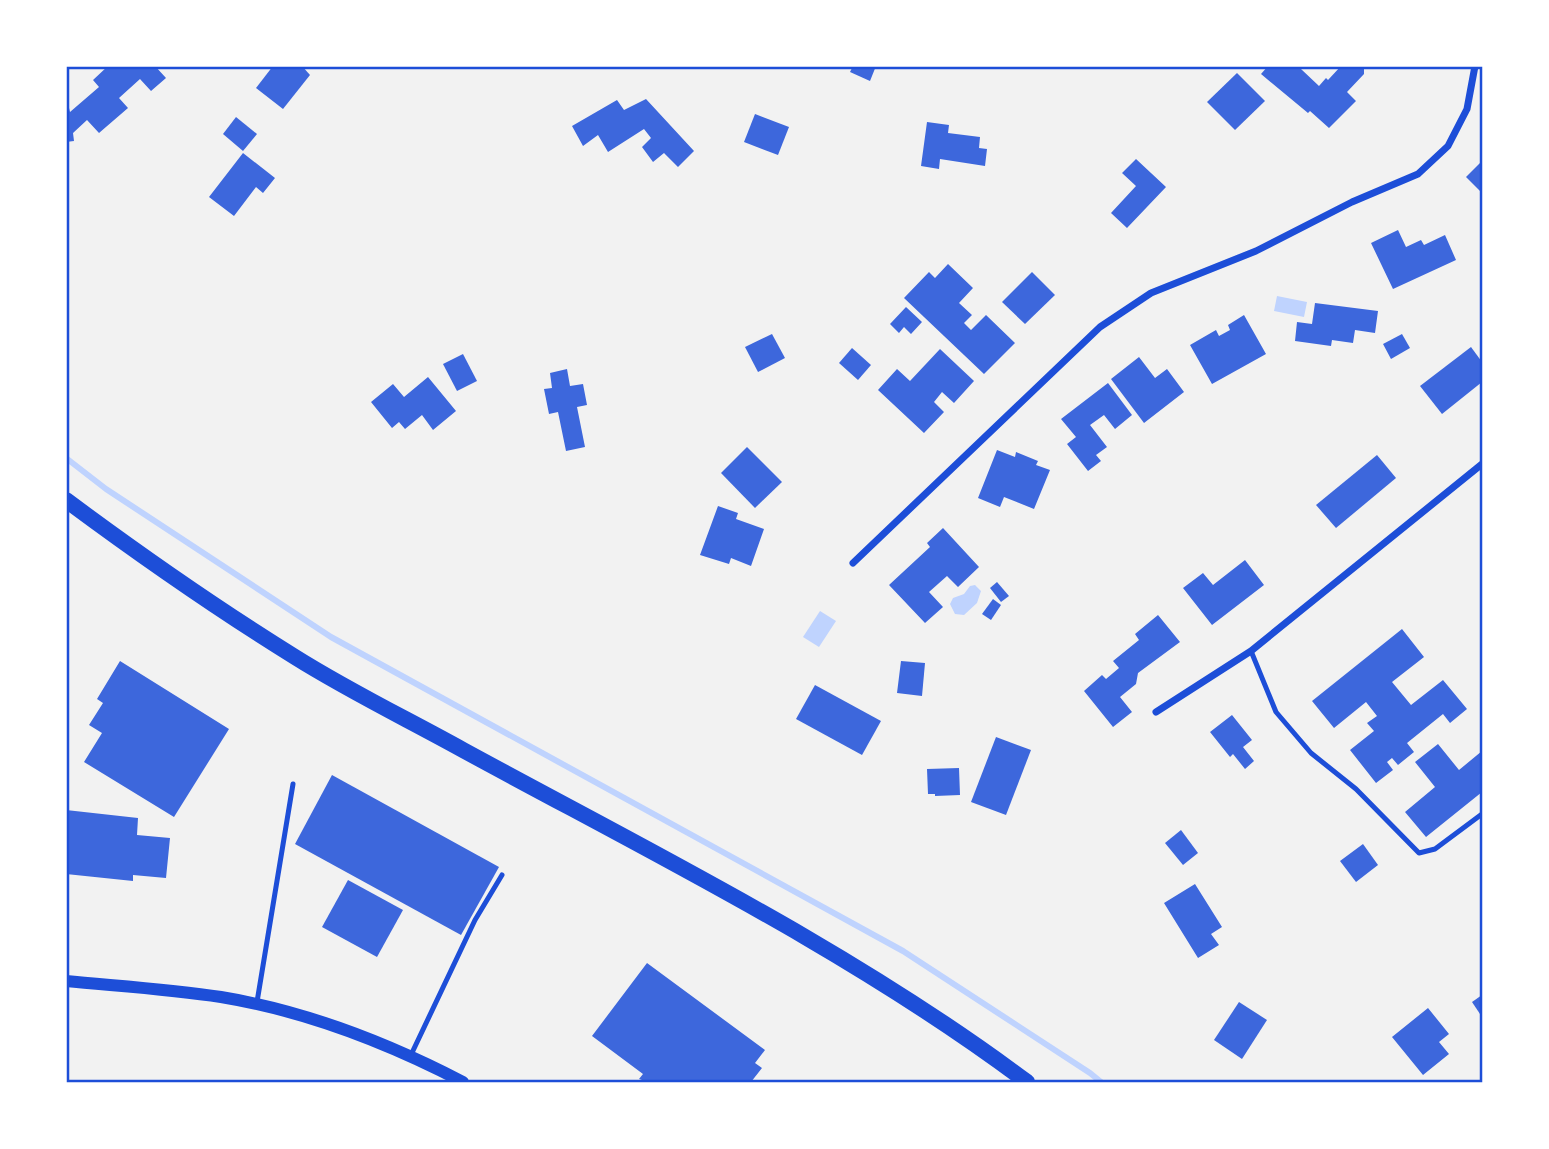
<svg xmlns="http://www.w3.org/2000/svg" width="1549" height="1149" viewBox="0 0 1549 1149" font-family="'PT Sans Narrow',sans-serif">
	<rect width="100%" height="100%" fill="#f2f2f2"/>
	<g fill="#bfd3fe">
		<polygon points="1277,296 1307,302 1304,317 1274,311"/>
		<polygon points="975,585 981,591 977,603 964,615 955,614 950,604 953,598 964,594 970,586"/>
		<polygon points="820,611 836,621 819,647 803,637"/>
	</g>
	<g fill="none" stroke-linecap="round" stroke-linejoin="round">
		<polyline stroke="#bfd3fe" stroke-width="6" points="66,458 106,489 331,637 903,951 1090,1073 1101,1082"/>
	</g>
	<g fill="#3d67dc">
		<polygon points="108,66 155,66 166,78 151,91 140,79 119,98 128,108 99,133 87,120 73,133 74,141 66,142 66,109 69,108 70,112 99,87 93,80"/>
		<polygon points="273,66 302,66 310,75 283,109 256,88"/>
		<polygon points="853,66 876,66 870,81 850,72"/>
		<polygon points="1268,66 1303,66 1301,69 1319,86 1326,78 1328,80 1341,66 1364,66 1364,74 1347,92 1356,101 1329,128 1310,111 1308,113 1261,74"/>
		<polygon points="1237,73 1265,101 1235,130 1207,102"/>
		<polygon points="646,99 694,151 678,167 664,153 653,162 642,147 651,138 644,129 608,152 598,135 583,146 572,126 617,100 624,110"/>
		<polygon points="755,114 789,127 778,155 744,142"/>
		<polygon points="236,117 257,134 243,151 223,134"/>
		<polygon points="927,122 949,125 948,133 980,137 979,148 987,149 985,166 940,159 939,169 921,166"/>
		<polygon points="243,153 275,178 263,193 256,187 234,216 209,197"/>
		<polygon points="1136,159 1166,187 1127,228 1111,213 1136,186 1122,173"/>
		<polygon points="1482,161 1482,193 1466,177"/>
		<polygon points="1398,230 1406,247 1421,240 1424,245 1445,235 1456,260 1393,289 1371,243"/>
		<polygon points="948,264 973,288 959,303 972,315 964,323 971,330 986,315 1015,343 984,374 904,298 929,272 935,278"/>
		<polygon points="1032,272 1055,295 1025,324 1002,302"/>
		<polygon points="1315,303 1378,311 1375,333 1355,330 1353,343 1332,340 1331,346 1295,341 1297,322 1312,324"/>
		<polygon points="906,307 922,322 911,334 904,327 899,333 890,324"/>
		<polygon points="1244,315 1266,354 1212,384 1190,345 1216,330 1219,336 1230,330 1228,325"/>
		<polygon points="772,334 785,358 758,372 745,347"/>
		<polygon points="1402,334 1410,348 1391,359 1383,344"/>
		<polygon points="1471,347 1482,362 1482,382 1442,414 1420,386"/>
		<polygon points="852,348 871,365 858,380 839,363"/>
		<polygon points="940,349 974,381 954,403 942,392 934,402 944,412 924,433 878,390 897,369 910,381"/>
		<polygon points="463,354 477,381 457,391 443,364"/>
		<polygon points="1139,357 1155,378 1167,369 1184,392 1144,423 1111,379"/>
		<polygon points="567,369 570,386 583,384 587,405 577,407 585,447 566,451 558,412 549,414 544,389 552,388 550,373"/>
		<polygon points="428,377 456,411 433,430 422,415 405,429 399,422 392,428 371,402 393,384 404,397"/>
		<polygon points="1108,383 1132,415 1115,429 1104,415 1090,425 1107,447 1096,455 1101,461 1088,471 1067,444 1076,437 1061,419"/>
		<polygon points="747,447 782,482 755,508 721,473"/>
		<polygon points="997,450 1015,457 1016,452 1038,461 1036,465 1050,470 1034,509 1004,497 1000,507 978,498"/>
		<polygon points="1377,455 1396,478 1336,528 1316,505"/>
		<polygon points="718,506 738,513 736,519 764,529 751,566 731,558 729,564 700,555"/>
		<polygon points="943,528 979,567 958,587 947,576 929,592 943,607 925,623 889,585 930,547 927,543"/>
		<polygon points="1245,560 1264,585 1212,625 1183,588 1203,573 1213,585"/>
		<polygon points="997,582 1009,596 1001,602 990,588"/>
		<polygon points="993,599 1001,605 991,620 982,614"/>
		<polygon points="1158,615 1180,642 1138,673 1136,684 1120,697 1132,712 1113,727 1084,691 1102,675 1106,679 1119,668 1113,661 1139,640 1135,634"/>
		<polygon points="1402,629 1424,657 1392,682 1411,705 1443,680 1467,709 1450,723 1443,714 1407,743 1414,752 1398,765 1392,758 1387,762 1393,770 1376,783 1350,750 1374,731 1367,723 1377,716 1366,702 1334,728 1312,701"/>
		<polygon points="120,661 229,729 174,817 84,762 102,733 89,725 103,703 97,699"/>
		<polygon points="901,661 925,663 922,696 897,693"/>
		<polygon points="815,685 881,721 862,755 796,719"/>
		<polygon points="1232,715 1252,740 1243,747 1254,761 1245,769 1233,754 1230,757 1210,732"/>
		<polygon points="996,737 1031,750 1006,815 971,802"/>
		<polygon points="1438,744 1459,770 1482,751 1482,792 1426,837 1405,812 1435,787 1415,762"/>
		<polygon points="959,768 960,795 935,796 935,794 928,794 927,769"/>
		<polygon points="332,775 499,867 461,935 295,844"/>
		<polygon points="66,810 138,818 137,835 170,838 166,878 133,875 133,881 66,874"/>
		<polygon points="1181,830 1198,853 1183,865 1165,843"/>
		<polygon points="1363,844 1378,865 1356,882 1340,861"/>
		<polygon points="348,880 403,910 377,957 322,927"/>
		<polygon points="1195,884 1222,927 1211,934 1219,945 1198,958 1164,903"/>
		<polygon points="647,963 765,1050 755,1063 762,1068 751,1082 648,1082 639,1079 643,1074 592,1036"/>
		<polygon points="1482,995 1482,1017 1472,1002"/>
		<polygon points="1239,1002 1267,1020 1242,1059 1214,1040"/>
		<polygon points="1428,1008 1449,1034 1439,1042 1449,1054 1423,1075 1392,1037"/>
	</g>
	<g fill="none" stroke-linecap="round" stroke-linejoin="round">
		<g stroke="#1d4ed8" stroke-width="5">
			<polyline points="1251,651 1276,712 1311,753 1356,789 1419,853 1435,849 1482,814"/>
			<polyline points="257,1002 293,784"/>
			<polyline points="410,1057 475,920 502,875"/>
		</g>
		<g stroke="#1d4ed8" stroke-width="7">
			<polyline points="853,563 1100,327 1151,293 1256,251 1352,202 1418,174 1448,146 1467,109 1475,66"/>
			<polyline points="1156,712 1251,651 1482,464"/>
		</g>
		<path stroke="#1d4ed8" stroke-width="12" d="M 66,981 C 118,986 170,989 221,997 C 306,1011 388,1043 463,1082"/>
		<path stroke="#1d4ed8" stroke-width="16" d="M 66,500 C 140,555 216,608 295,657 C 349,691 407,719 463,750 C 654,854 852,951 1027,1082"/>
	</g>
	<rect width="1549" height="1149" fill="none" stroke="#ffffff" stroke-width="136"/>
	<rect x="68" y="68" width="1413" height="1013" fill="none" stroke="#1d4ed8" stroke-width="2.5"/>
</svg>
